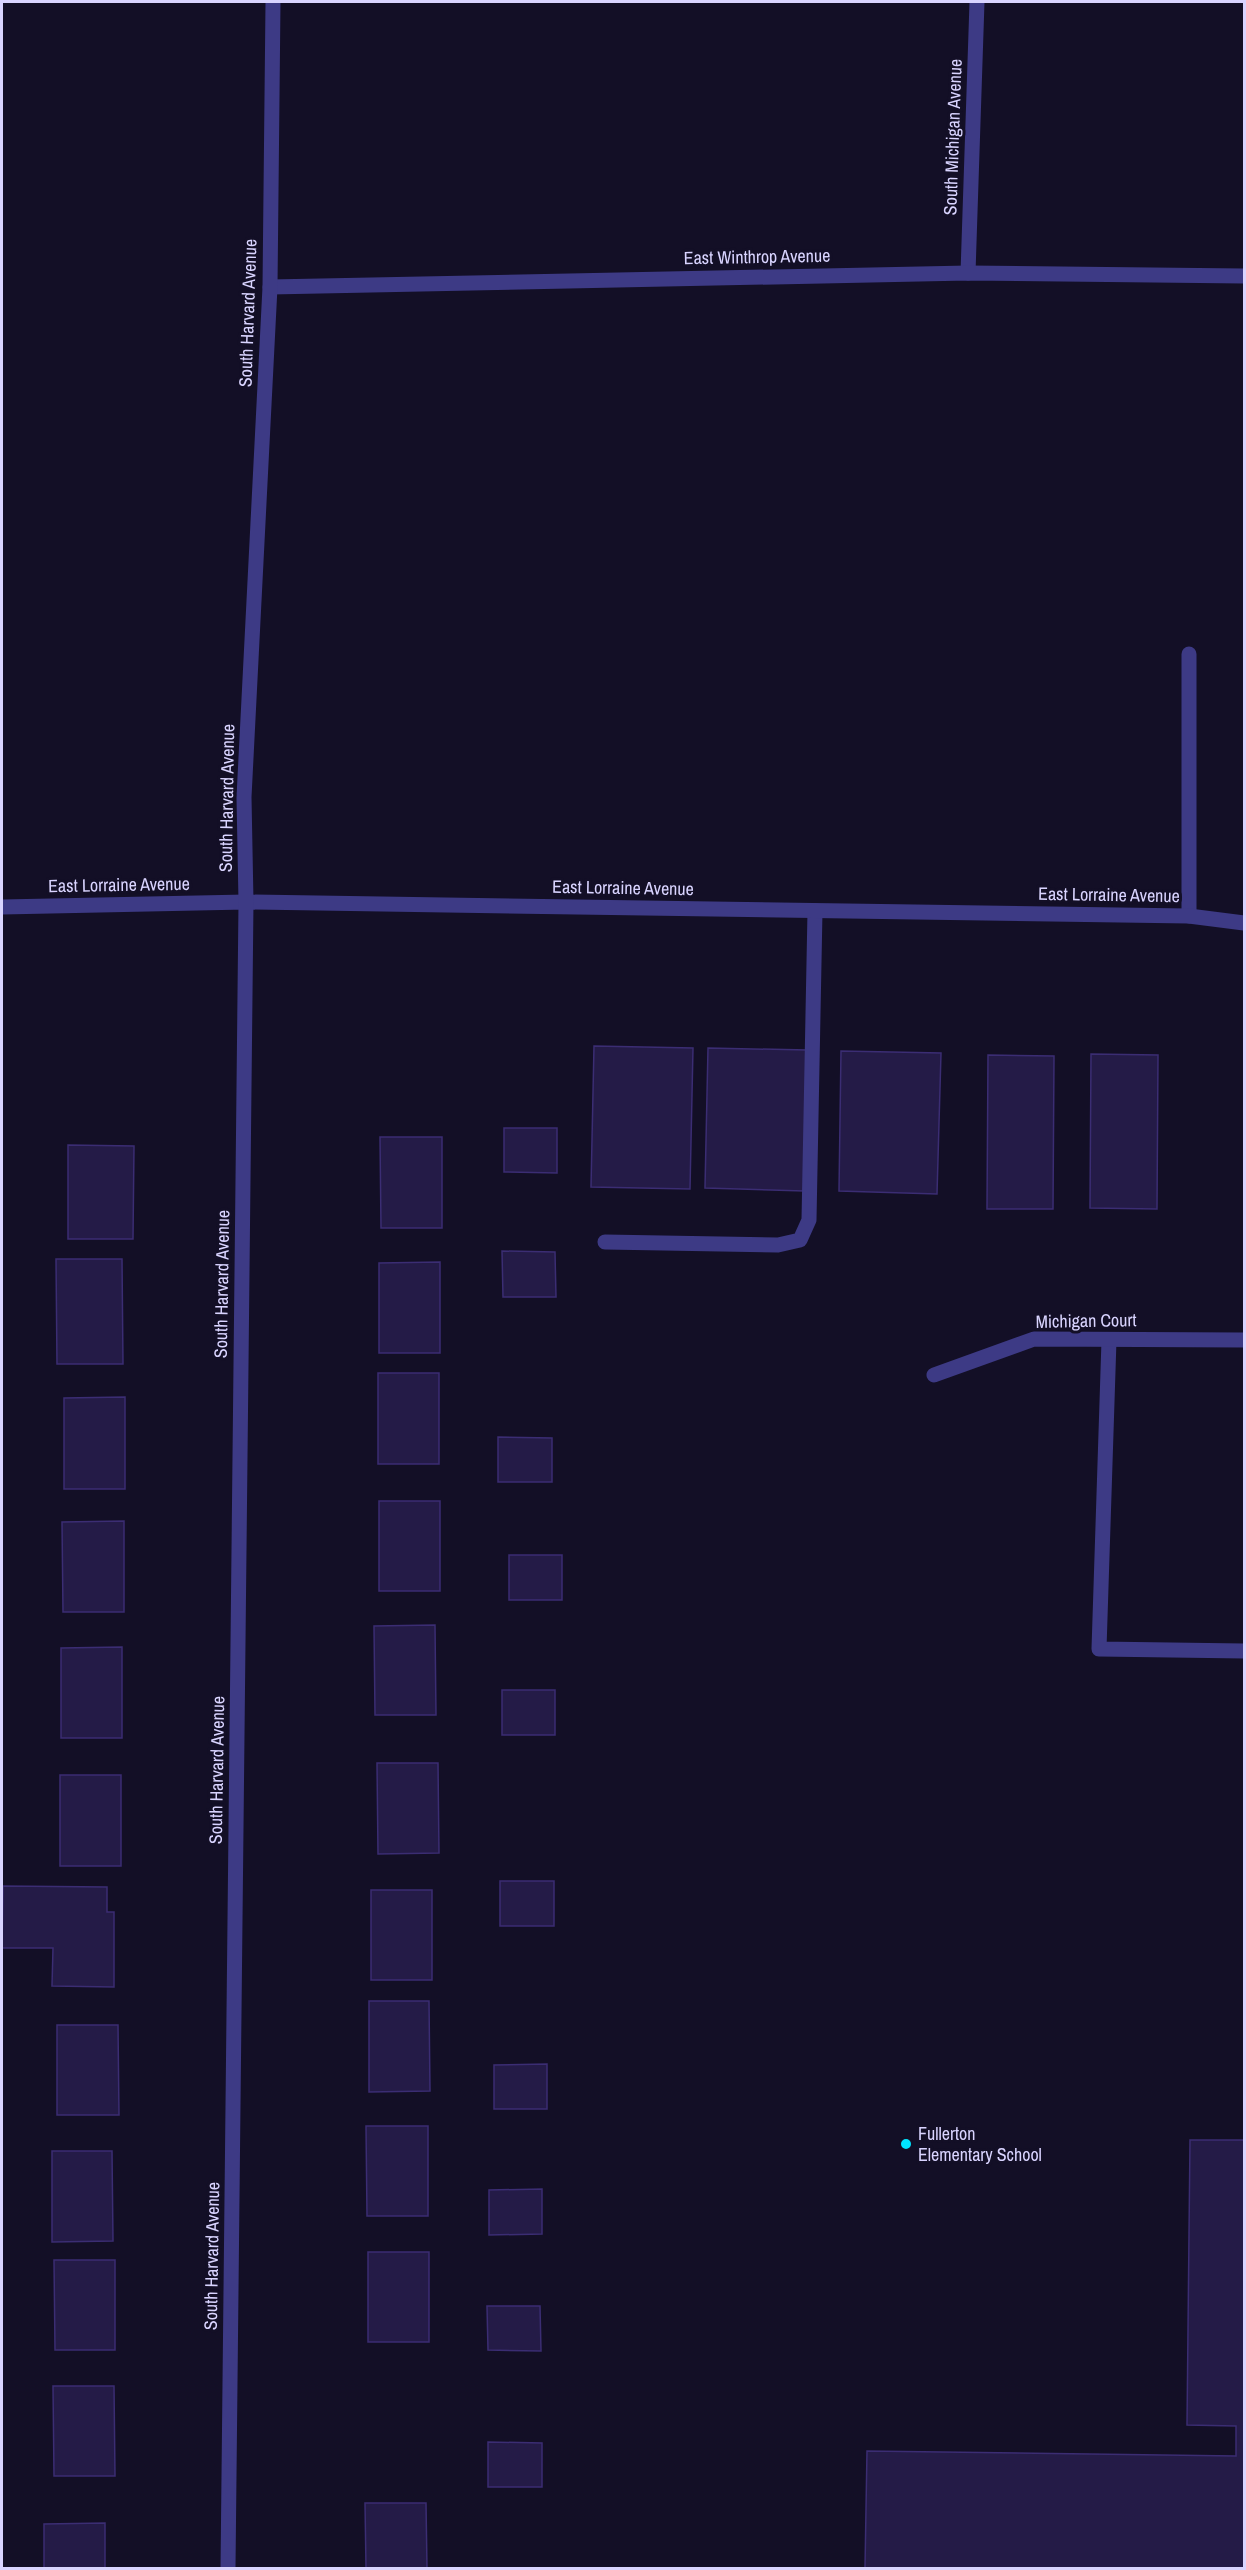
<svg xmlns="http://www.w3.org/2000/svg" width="1246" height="2570" viewBox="0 0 1246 2570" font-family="'Archivo Narrow',sans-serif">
	<rect width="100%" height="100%" fill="#130f26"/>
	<g fill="#241b47" stroke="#3b2d73" stroke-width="1.5">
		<polygon points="594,1046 693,1048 690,1189 591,1187"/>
		<polygon points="708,1048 807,1050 804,1191 705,1188"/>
		<polygon points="841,1051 941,1053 937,1194 839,1191"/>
		<polygon points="1091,1054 1158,1055 1157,1209 1090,1208"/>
		<polygon points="988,1055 1054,1056 1053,1209 987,1209"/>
		<polygon points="504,1128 557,1128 557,1173 504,1172"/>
		<polygon points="380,1137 442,1137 442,1228 381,1228"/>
		<polygon points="68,1145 134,1146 133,1239 68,1239"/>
		<polygon points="502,1251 555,1252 556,1297 503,1297"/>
		<polygon points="56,1259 122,1259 123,1364 57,1364"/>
		<polygon points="440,1262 440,1353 379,1353 379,1263"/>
		<rect x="378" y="1373" width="61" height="91"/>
		<polygon points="125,1397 125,1489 64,1489 64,1398"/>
		<polygon points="498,1437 552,1438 552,1482 498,1482"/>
		<rect x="379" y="1501" width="61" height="90"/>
		<polygon points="124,1521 124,1612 63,1612 62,1522"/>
		<rect x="509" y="1555" width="53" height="45"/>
		<polygon points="435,1625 436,1715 375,1715 374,1626"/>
		<polygon points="122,1647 122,1738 61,1738 61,1648"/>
		<rect x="502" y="1690" width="53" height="45"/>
		<polygon points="377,1763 438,1763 439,1853 378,1854"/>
		<rect x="60" y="1775" width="61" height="91"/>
		<rect x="500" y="1881" width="54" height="45"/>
		<polygon points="3,1886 107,1887 107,1912 114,1912 114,1987 52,1986 53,1948 2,1948"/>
		<rect x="371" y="1890" width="61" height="90"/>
		<polygon points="369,2001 429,2001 430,2091 369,2092"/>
		<polygon points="57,2025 118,2025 119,2115 57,2115"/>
		<polygon points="547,2064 547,2109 494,2109 494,2065"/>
		<polygon points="366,2126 428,2126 428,2216 367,2216"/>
		<polygon points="1190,2140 1244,2140 1244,2568 865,2568 867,2451 1236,2456 1236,2426 1187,2425"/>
		<polygon points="52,2151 112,2151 113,2241 52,2242"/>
		<polygon points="542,2189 542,2234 489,2235 489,2190"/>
		<rect x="368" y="2252" width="61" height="90"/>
		<polygon points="54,2260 115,2260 115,2350 55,2350"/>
		<polygon points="487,2306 540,2306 541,2351 488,2350"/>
		<polygon points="53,2386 114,2386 115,2476 54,2476"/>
		<polygon points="488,2442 542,2443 542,2487 488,2487"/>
		<polygon points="365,2503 426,2503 427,2568 366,2568"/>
		<polygon points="105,2523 105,2568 44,2568 44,2524"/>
	</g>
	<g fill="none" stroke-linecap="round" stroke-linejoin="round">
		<g stroke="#3d3a85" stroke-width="15">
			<polyline points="1189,916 1189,654"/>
			<polyline points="605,1242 778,1245 800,1240 809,1220 815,911"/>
			<polyline points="1109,1340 1099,1649 1244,1651"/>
		</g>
		<g stroke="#3d3a85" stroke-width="15">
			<polyline points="968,273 977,2"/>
			<polyline points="270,287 968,273 1244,276"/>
			<polyline points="2,907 246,902 1189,916 1244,923"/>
			<polyline points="934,1375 1034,1339 1244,1340"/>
			<polyline points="228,2568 246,902 244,797 270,287 273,2"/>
		</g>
	</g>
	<circle fill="#00e5ff" stroke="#130f26" stroke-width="2" cx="906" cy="2144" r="6"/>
	<g text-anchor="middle" stroke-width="6" stroke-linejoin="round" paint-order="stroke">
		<g font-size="18" fill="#d9d4ff" stroke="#130f26">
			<text transform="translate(953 137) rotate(-88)" y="6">South Michigan Avenue</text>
			<text transform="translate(757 257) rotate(-1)" y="6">East Winthrop Avenue</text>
			<text transform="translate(248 313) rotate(-88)" y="6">South Harvard Avenue</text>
			<text transform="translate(227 798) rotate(-89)" y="6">South Harvard Avenue</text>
			<text transform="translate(119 885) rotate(-1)" y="6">East Lorraine Avenue</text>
			<text transform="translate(623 888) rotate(1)" y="6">East Lorraine Avenue</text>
			<text transform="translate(1109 895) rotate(1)" y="6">East Lorraine Avenue</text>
			<text transform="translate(222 1284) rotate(-89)" y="6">South Harvard Avenue</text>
			<text transform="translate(1086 1321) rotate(-1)" y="6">Michigan Court</text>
			<text transform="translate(217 1770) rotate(-89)" y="6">South Harvard Avenue</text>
			<text transform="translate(212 2256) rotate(-89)" y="6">South Harvard Avenue</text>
		</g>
		<g font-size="18" fill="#d9d4ff" stroke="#130f26" text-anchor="start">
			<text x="918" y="2140">Fullerton<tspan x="918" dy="21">Elementary School</tspan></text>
		</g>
	</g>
	<rect width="1246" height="2570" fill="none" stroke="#d9d4ff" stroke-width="6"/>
</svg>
